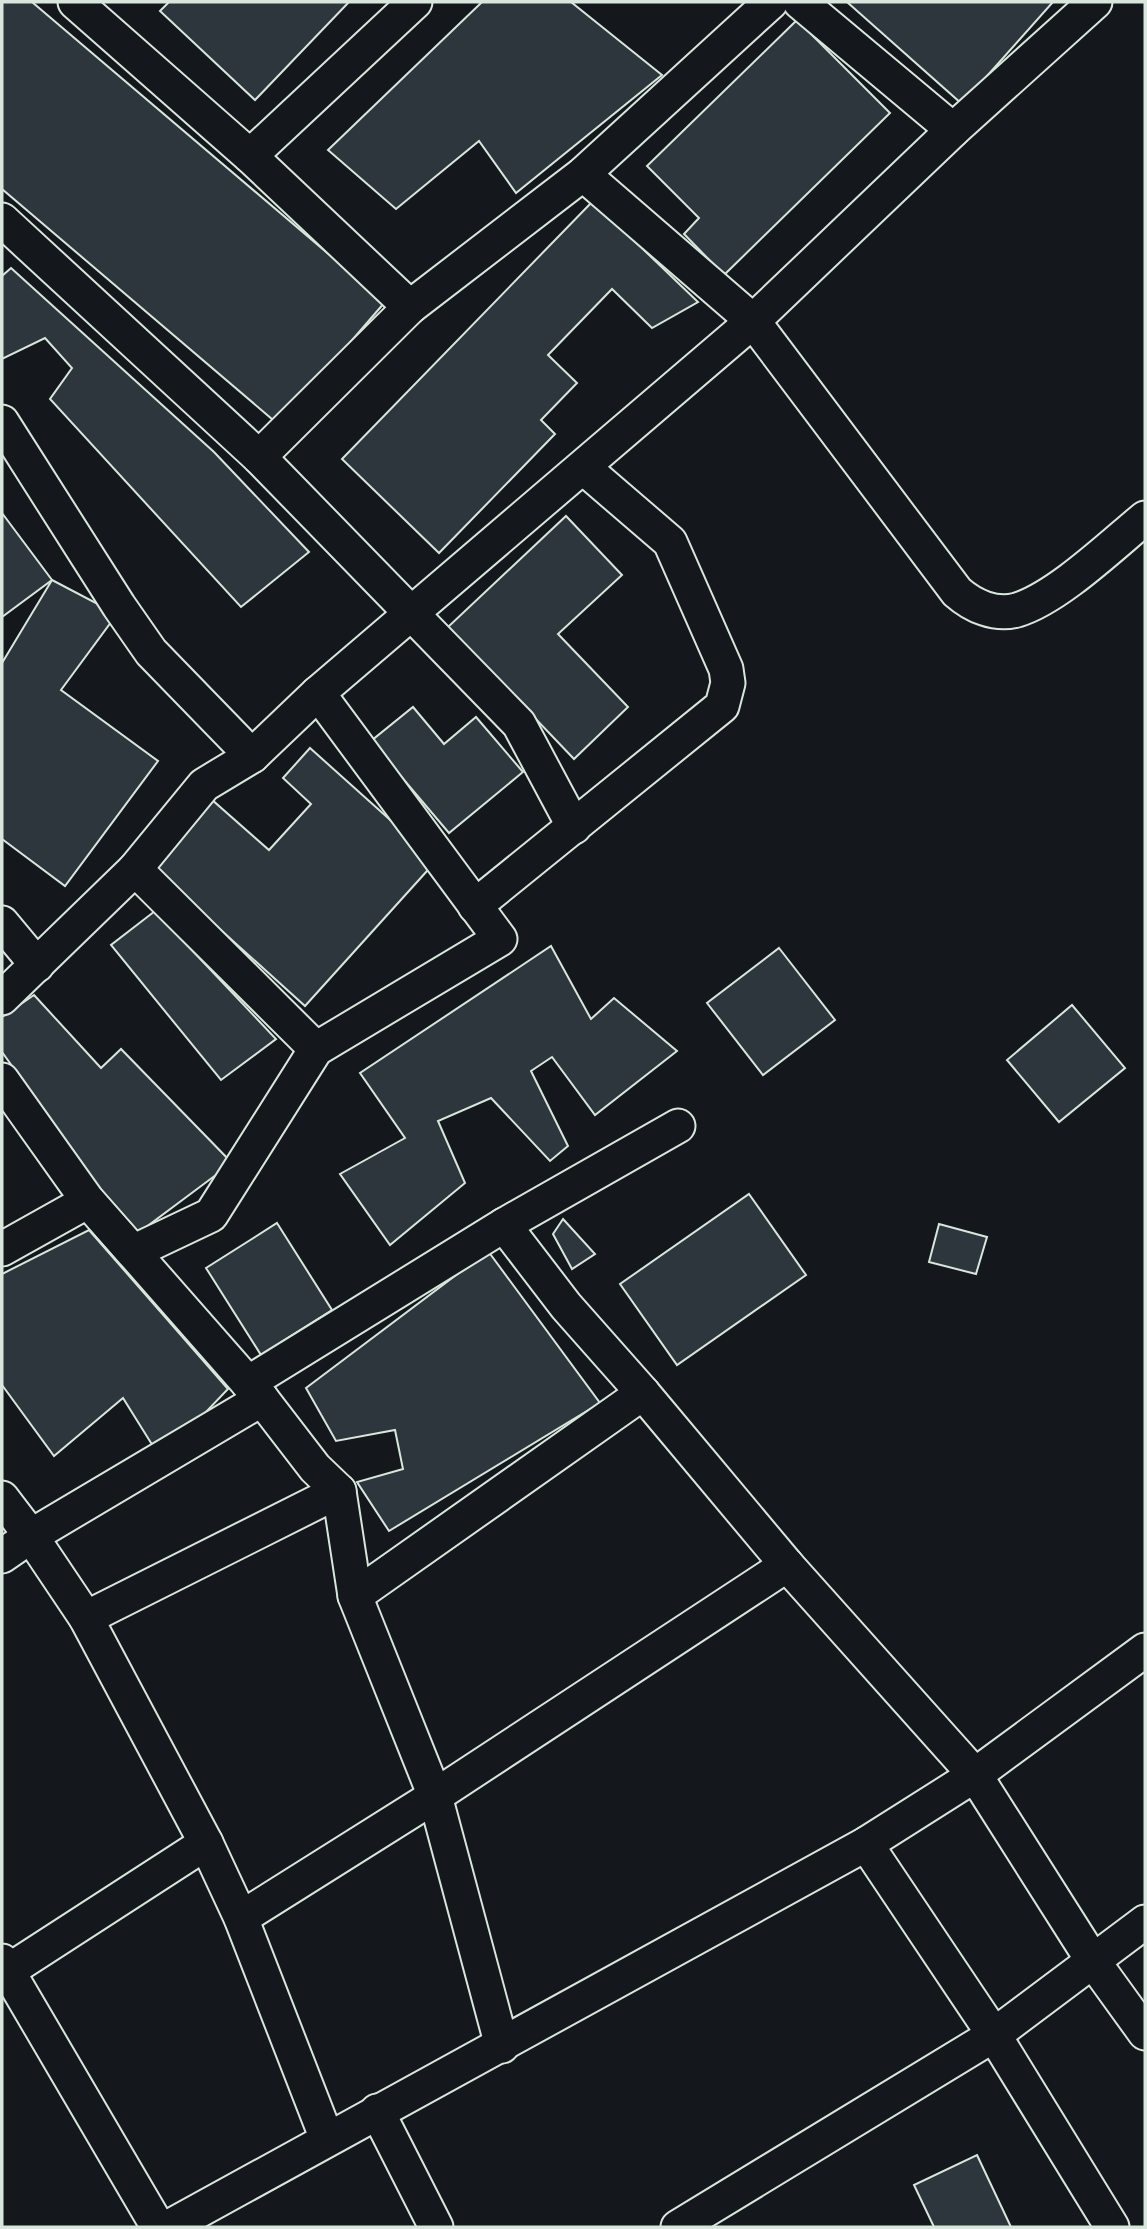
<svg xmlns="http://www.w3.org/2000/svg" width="1147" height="2229" viewBox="0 0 1147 2229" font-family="'Times New Roman',serif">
	<rect width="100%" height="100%" fill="#14181c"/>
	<g fill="#2c363c" stroke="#d8e6dc" stroke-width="2">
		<polygon points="2,2 32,2 385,302 279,425 2,189"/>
		<polygon points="169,2 349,2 255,100 160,11"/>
		<polygon points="482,2 571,2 662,75 516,193 479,141 396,209 328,150"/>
		<polygon points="847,2 1053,2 962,104"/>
		<polygon points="797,20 890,113 724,275 684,234 699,218 647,166"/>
		<polygon points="593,201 698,302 652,328 612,289 548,355 577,383 541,420 555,434 439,553 342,459"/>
		<polygon points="11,268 214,452 309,552 241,607 50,399 72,368 45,338 2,359 2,276"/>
		<polygon points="2,513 52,580 2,617"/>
		<polygon points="566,516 622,575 558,634 628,707 574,759 448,627"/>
		<polygon points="52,580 117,614 61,690 158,761 65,886 2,839 2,663"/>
		<polygon points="413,707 444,744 476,717 523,772 449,833 371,741"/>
		<polygon points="310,748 436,861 305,1006 150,866 211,799 269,850 311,804 283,778"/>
		<polygon points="155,911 276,1039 221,1080 111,945"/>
		<polygon points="551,946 591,1019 614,998 677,1051 595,1115 552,1057 531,1071 568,1146 550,1161 491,1098 438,1121 465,1183 390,1245 340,1174 405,1138 360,1073"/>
		<polygon points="779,948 835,1020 763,1075 707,1003"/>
		<polygon points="34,995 101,1068 121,1049 232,1163 134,1236 2,1052 2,1017"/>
		<polygon points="1072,1005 1125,1068 1059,1122 1007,1060"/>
		<polygon points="749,1194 806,1275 677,1365 620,1284"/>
		<polygon points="563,1219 595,1254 572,1269 553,1234"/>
		<polygon points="277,1223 332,1310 261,1355 206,1268"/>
		<polygon points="939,1224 987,1237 976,1274 929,1262"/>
		<polygon points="89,1230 228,1389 161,1459 123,1398 54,1456 2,1385 2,1274"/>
		<polygon points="488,1251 600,1403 389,1531 357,1482 403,1469 395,1430 336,1441 306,1388"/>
		<polygon points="977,2155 1011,2227 934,2227 914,2185"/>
	</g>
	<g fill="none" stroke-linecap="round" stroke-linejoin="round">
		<defs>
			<g id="street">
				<polyline points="75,2 250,156 410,307"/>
				<polyline points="800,2 953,130"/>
				<polyline points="250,156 415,2"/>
				<path d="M 583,174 L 753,321 L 957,592 C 973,606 995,616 1017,610 C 1057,598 1111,546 1145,518"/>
				<polyline points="2,220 259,457 519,724 574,827"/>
				<polyline points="2,422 119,606 151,652 252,756"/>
				<polyline points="259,457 410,307 583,174 771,2"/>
				<polyline points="135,869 316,1049"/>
				<polyline points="475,906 722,706 728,683 726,669 670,542 584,468"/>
				<polyline points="2,923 37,965"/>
				<polyline points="2,998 135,869 204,785 252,756 318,693 753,321 953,130 1095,2"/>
				<polyline points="2,1080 88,1201 262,1399 315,1468 339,1491 355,1596 435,1796 502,2046"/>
				<polyline points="504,1225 566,1306 643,1393 787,1565 975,1775 1093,1961 1145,2033"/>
				<polyline points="2,1249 88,1201 133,1252 211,1215 316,1049 500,939 318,693"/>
				<polyline points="248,1383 504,1225 678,1126"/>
				<polyline points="2,1498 31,1536 86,1618 206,1843 241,1918 327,2139"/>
				<polyline points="2,1556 31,1536 262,1399"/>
				<polyline points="355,1596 643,1393"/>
				<polyline points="86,1618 339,1491"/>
				<polyline points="866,1844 994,2035 1112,2227"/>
				<polyline points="241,1918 435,1796 787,1565"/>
				<polyline points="2,1961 158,2227"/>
				<polyline points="2,1975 206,1843"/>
				<polyline points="377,2111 436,2227"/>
				<polyline points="169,2227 866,1844 975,1775 1145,1650"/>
				<polyline points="678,2227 994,2035 1145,1922"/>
			</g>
		</defs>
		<use href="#street" stroke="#d8e6dc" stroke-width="37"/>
		<use href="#street" stroke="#14181c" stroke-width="33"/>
	</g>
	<rect width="1147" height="2229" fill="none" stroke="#d8e6dc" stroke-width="7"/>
</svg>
